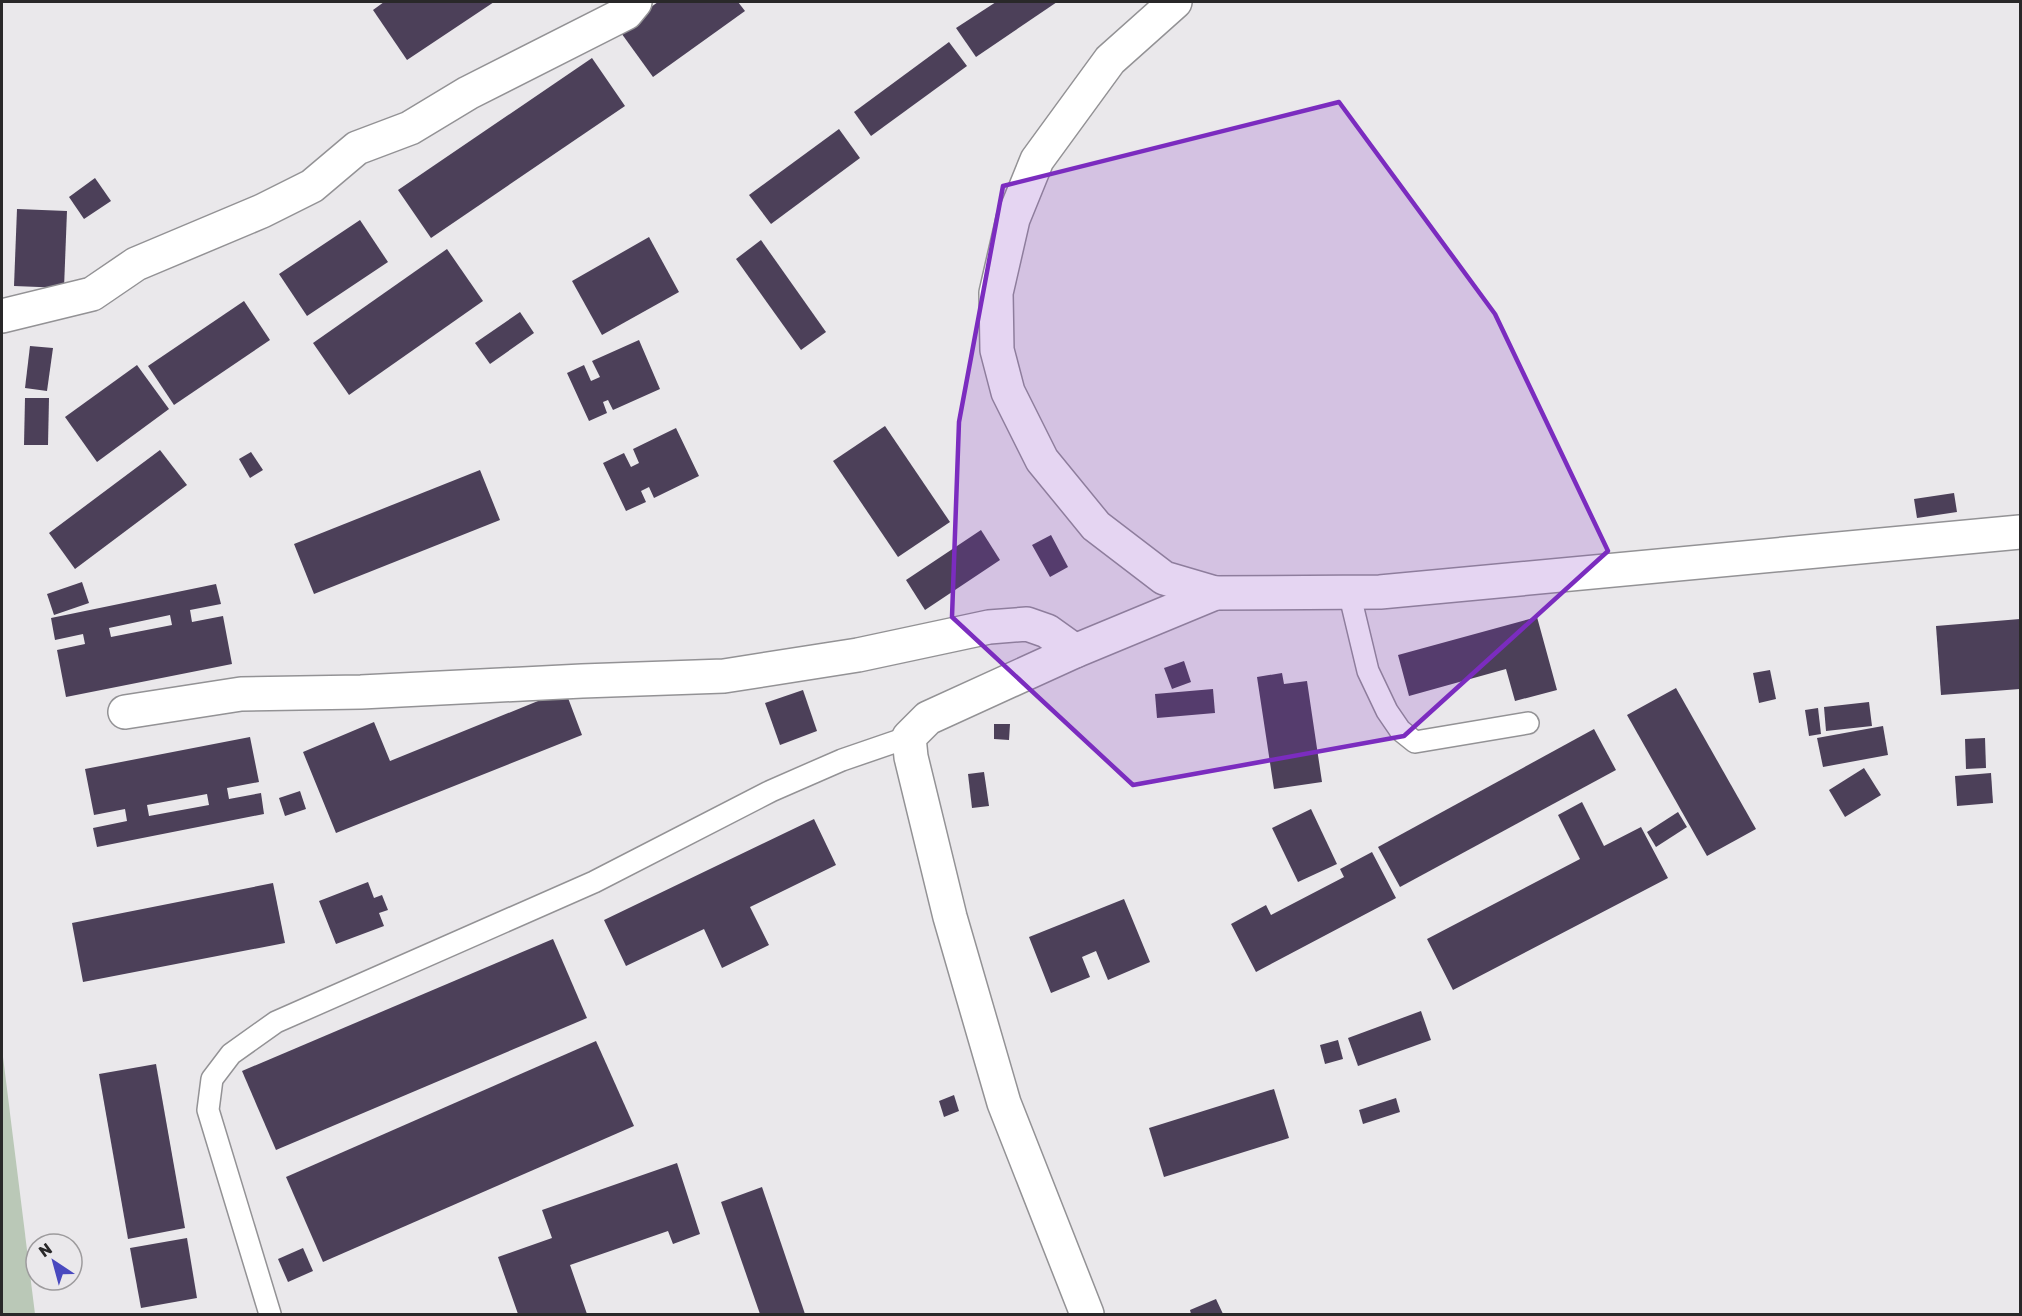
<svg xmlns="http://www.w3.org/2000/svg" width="2022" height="1316" viewBox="0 0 2022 1316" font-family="Rubik,sans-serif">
	<rect width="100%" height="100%" fill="#eae8eb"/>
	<polygon fill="#bac8b7" points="2,1049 35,1314 2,1314"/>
	<g fill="#4c4059" fill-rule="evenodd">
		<polygon points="384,2 494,2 407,60 373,10"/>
		<polygon points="658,2 738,2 745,11 653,77 619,30"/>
		<polygon points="996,2 1057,2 976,57 956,28"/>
		<polygon points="949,42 967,66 871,136 854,112"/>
		<polygon points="592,58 625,106 431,238 398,190"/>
		<polygon points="839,129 860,158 771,224 749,195"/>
		<polygon points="95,178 111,201 84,219 69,197"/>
		<polygon points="17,209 67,211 64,288 14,286"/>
		<polygon points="360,220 388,262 307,316 279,274"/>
		<polygon points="649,237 679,292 602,335 572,281"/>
		<polygon points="761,240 826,332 801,350 736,259"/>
		<polygon points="447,249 483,301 349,395 313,343"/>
		<polygon points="244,301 270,340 174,405 148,366"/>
		<polygon points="520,312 534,333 490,364 475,343"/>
		<polygon points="639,340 660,389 613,410 608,400 603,402 607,413 589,421 567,373 584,365 591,381 600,377 592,361"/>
		<polygon points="30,346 53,348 47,391 25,388"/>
		<polygon points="137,365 169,409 97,462 65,417"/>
		<polygon points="25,398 49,398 48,445 24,445"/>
		<polygon points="885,426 950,522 898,557 833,461"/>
		<polygon points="676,428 699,476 654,498 649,487 641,491 646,502 626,511 603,463 624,453 631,467 639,463 633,449"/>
		<polygon points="160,450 187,485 75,569 49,533"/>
		<polygon points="251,452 263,470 250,478 239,459"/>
		<polygon points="480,470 500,520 314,594 294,544"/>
		<polygon points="1954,493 1957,512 1917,518 1914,499"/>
		<polygon points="981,530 1000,560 925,610 906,580"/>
		<polygon points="1051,535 1068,567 1050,577 1032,545"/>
		<polygon points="82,582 89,603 54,615 47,594"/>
		<path d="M 216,584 L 221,604 L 190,610 L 192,622 L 223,616 L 232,664 L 66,697 L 57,650 L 85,644 L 83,634 L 55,640 L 51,618 ZM 170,615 L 172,625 L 111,637 L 109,628 Z"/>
		<polygon points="1537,617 1557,690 1515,701 1506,669 1409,696 1398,655"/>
		<polygon points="2020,619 2020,689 1941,695 1936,626"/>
		<polygon points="1184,661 1191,682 1172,689 1164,668"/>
		<polygon points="1770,670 1776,699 1759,703 1753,673"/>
		<polygon points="1282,673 1284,684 1307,681 1322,782 1274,789 1257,677"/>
		<polygon points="1676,688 1756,829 1707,856 1627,715"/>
		<polygon points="1213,689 1215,713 1157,718 1155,694"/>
		<polygon points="565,690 582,735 336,833 303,752 374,722 390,761"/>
		<polygon points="803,690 817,731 780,745 765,703"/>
		<polygon points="1869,702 1872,726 1826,731 1824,707"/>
		<polygon points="1818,708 1821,734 1809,736 1805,710"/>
		<polygon points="994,724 1010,724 1009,740 994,739"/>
		<polygon points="1883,726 1888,755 1823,767 1817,738"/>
		<polygon points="1594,729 1616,770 1400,887 1378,847"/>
		<path d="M 250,737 L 259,782 L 227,788 L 229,799 L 261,793 L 264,814 L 97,847 L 93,828 L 127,821 L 125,809 L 94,815 L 85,769 ZM 207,794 L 209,805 L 149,816 L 147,805 Z"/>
		<polygon points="1985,738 1986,768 1966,769 1965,739"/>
		<polygon points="1864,768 1881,795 1845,817 1829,790"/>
		<polygon points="984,772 989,806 972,808 968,774"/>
		<polygon points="1991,773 1993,803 1957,806 1955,776"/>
		<polygon points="300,791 306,809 285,816 279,798"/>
		<polygon points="1582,802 1604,846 1641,827 1668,878 1453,990 1427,939 1580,859 1558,815"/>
		<polygon points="1311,809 1337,864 1298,882 1272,828"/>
		<polygon points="1678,812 1687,827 1656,847 1647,832"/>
		<polygon points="814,819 836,865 750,907 769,945 722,968 704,929 626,966 604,920"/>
		<polygon points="1372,852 1396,898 1256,972 1231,924 1266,905 1271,915 1344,877 1340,869"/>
		<polygon points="368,882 374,898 382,895 388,910 379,913 384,926 336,944 319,901"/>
		<polygon points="273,883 285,943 83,982 72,923"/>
		<polygon points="1124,899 1150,962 1108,980 1096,951 1082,957 1090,977 1051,993 1029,937"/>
		<polygon points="553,939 587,1018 276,1150 242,1071"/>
		<polygon points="1421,1011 1431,1040 1358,1066 1348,1038"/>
		<polygon points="1338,1040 1343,1059 1325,1064 1320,1045"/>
		<polygon points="596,1041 634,1126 323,1262 286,1177"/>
		<polygon points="156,1064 185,1228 128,1239 99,1074"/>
		<polygon points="1274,1089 1289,1138 1164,1177 1149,1128"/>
		<polygon points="954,1095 959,1111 944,1117 939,1101"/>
		<polygon points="1396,1098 1400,1112 1363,1124 1359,1110"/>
		<polygon points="677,1163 700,1234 673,1244 668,1231 570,1265 587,1314 518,1314 498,1257 552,1238 542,1210"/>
		<polygon points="762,1187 805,1314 760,1314 721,1202"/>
		<polygon points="187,1238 197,1298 141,1308 130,1248"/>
		<polygon points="303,1248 313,1271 288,1282 278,1259"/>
		<polygon points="1216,1299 1223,1314 1191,1314 1190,1310"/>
	</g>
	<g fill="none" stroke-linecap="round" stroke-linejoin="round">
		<defs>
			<g id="service">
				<polyline points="1349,592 1368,671 1387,711 1400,730 1415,742 1528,723"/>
				<polyline points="270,1314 208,1110 212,1079 231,1054 276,1022 594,882 771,791 842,760 909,737"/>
			</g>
			<g id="minor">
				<polyline points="1175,2 1110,60 1037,160 1013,219 996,293 997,350 1008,392 1042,460 1096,526 1164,578 1215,593 1380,592 2020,532"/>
				<polyline points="2,316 92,294 136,264 262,211 312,186 357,148 410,128 468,93 626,13 635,2"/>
				<polyline points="125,712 241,694 361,692 582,681 724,676 858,655 989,627 1027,624 1047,631 1075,651"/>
				<polyline points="1087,1314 1004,1103 950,917 911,757 909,737 928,718 1075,651 1215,593"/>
			</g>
		</defs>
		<use href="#service" stroke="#939295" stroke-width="24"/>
		<use href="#minor" stroke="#939295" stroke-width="36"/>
		<use href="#service" stroke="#fff" stroke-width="21"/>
		<use href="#minor" stroke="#fff" stroke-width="33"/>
	</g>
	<path fill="#7b2cbf" fill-opacity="0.2" stroke="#7b2cbf" stroke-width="4.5" stroke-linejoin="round" d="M 1339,102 L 1495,314 L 1608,551 L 1404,736 L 1133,785 L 952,617 L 959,422 L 1003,186 Z"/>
	<rect width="2022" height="1316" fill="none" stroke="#292829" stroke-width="6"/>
	<g transform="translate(54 1262) rotate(324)"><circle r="28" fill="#eae8eb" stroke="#9d9b9d" stroke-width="1.5"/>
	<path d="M0-4.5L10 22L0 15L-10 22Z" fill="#4949bf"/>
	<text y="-9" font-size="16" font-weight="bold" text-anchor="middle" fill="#292829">N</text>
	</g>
</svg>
